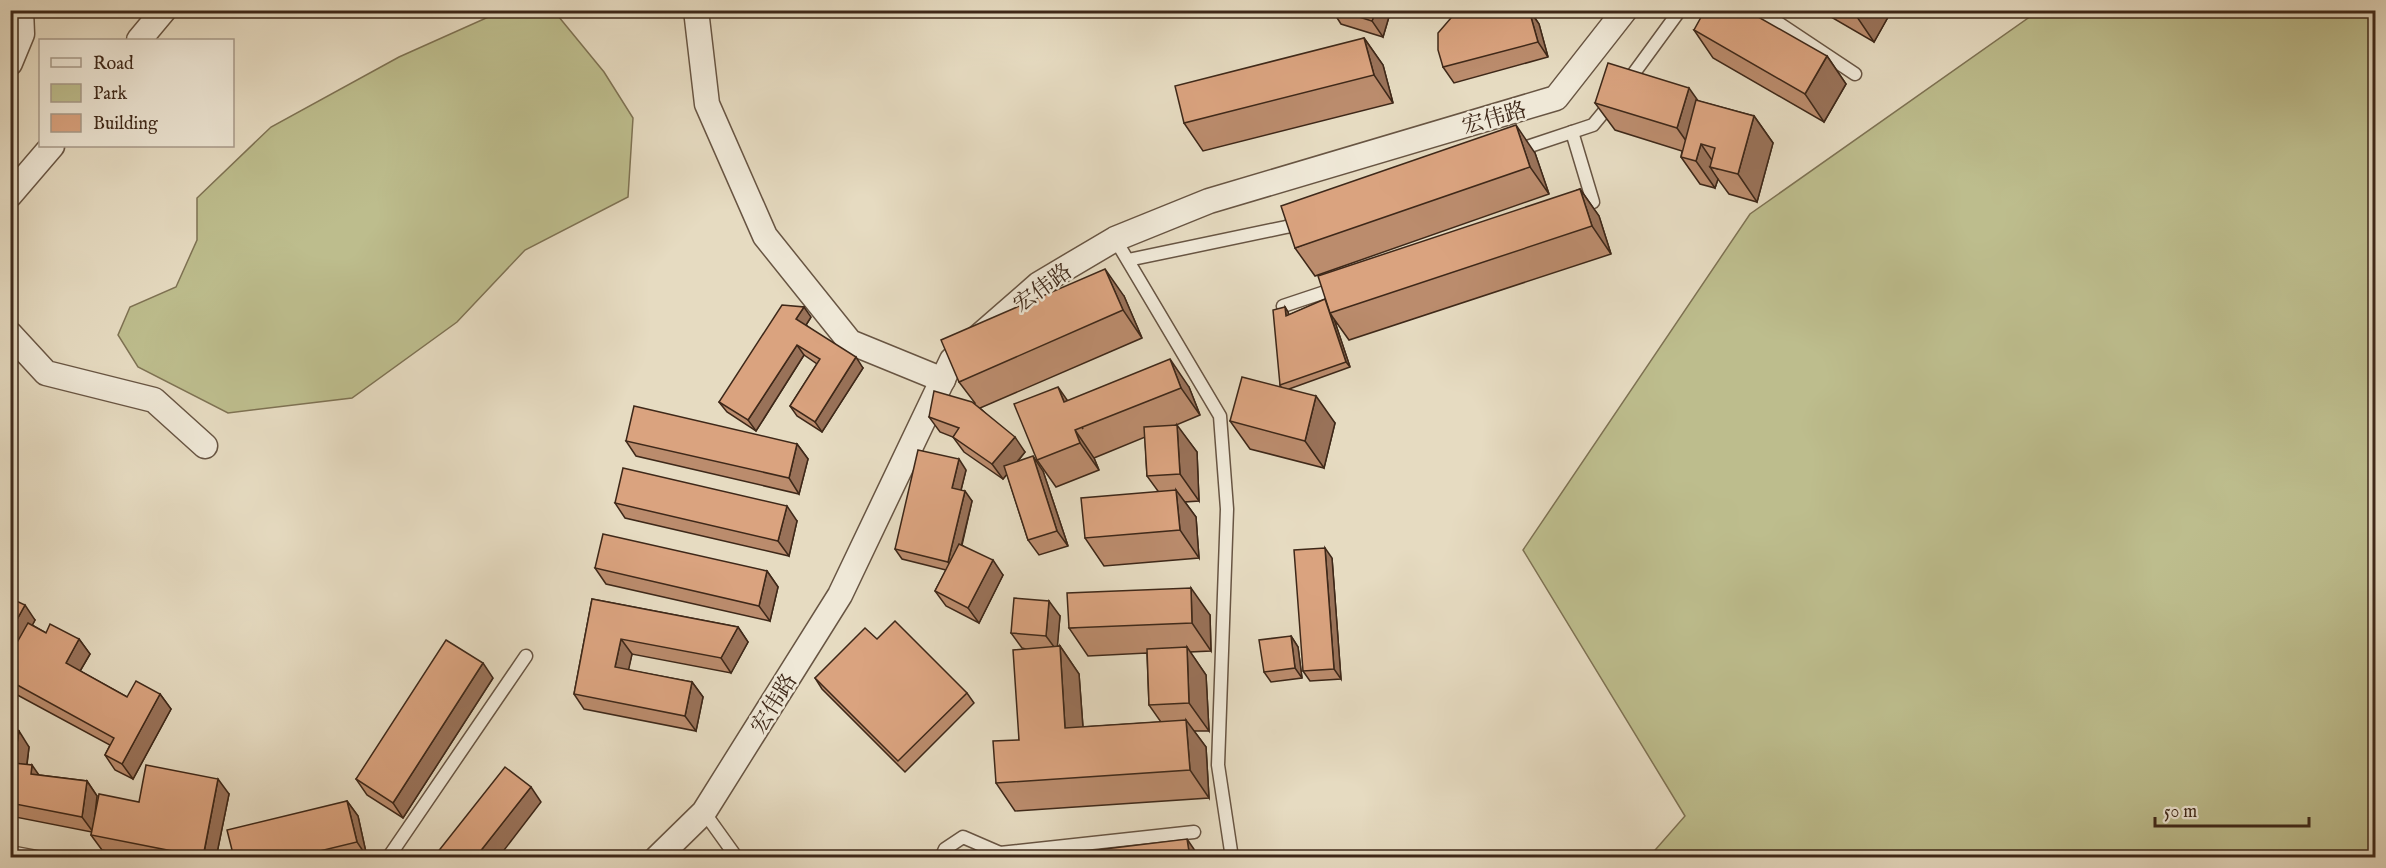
<svg xmlns="http://www.w3.org/2000/svg" width="2386" height="868" viewBox="0 0 2386 868" font-family="'IM FELL English','Noto Serif SC',serif">
	<rect width="100%" height="100%" fill="#e6dbc1"/>
	<filter id="stains"><feTurbulence type="fractalNoise" baseFrequency=".00333" numOctaves="4"/><feColorMatrix values="0 0 0 0 .2 0 0 0 0 .09 0 0 0 0 .02 0 0 0 .5 -.17"/></filter>
	<radialGradient id="worn" r=".72"><stop offset=".6" stop-color="#630" stop-opacity="0"/><stop offset="1" stop-color="#630" stop-opacity=".3"/></radialGradient>
	<g fill="#bdbd8d" stroke="#7e7253" stroke-width="1.5">
		<polygon points="504,10 554,11 604,72 633,118 628,197 525,250 457,322 352,398 228,413 138,367 118,335 130,307 176,287 197,240 197,198 271,127 399,57"/>
		<polygon points="2038,11 2375,11 2375,857 1649,857 1685,816 1523,550 1750,214"/>
	</g>
	<g fill="none" stroke-linecap="round" stroke-linejoin="round">
		<defs>
			<g id="lane">
				<polyline points="1759,10 1855,74"/>
				<polyline points="1626,84 1680,10"/>
				<polyline points="1572,132 1593,202 1575,208"/>
				<polyline points="1515,151 1593,125 1612,102"/>
				<polyline points="1115,239 1220,416 1227,509 1218,765 1232,858"/>
				<polyline points="1128,260 1286,227 1302,222"/>
				<polyline points="1283,306 1337,288"/>
				<polyline points="704,812 737,858"/>
				<polyline points="10,852 42,858"/>
				<polyline points="388,858 526,656"/>
				<polyline points="941,858 945,849 963,837 1000,853 1194,832"/>
			</g>
			<g id="street">
				<polyline points="696,10 707,104 765,236 850,342 943,380"/>
				<polyline points="139,40 164,10"/>
				<polyline points="10,63 22,34 21,10"/>
				<polyline points="10,195 52,146"/>
				<polyline points="10,334 46,373 154,400 205,446"/>
				<polyline points="657,858 704,812 840,595 952,360 1039,284 1115,239 1209,201 1556,98 1625,10"/>
			</g>
		</defs>
		<use href="#lane" stroke="#685543" stroke-width="15"/>
		<use href="#street" stroke="#685543" stroke-width="27"/>
		<use href="#lane" stroke="#efe8d7" stroke-width="12"/>
		<use href="#street" stroke="#efe8d7" stroke-width="24"/>
	</g>
	<g fill="#bb8c6d" stroke="#3e2819" stroke-width="1.5">
		<polygon points="1332,10 1391,10 1383,37 1341,24"/>
		<polygon points="1459,10 1530,10 1539,24 1548,57 1454,83 1443,67"/>
		<polygon points="1819,10 1892,10 1874,42"/>
		<polygon points="1694,30 1827,56 1846,84 1824,122 1713,58"/>
		<polygon points="1364,38 1383,65 1393,103 1203,151 1184,123"/>
		<polygon points="1698,101 1754,116 1773,143 1757,202 1729,194 1718,179 1715,188 1700,184 1681,157 1682,151 1615,130 1595,103"/>
		<polygon points="1535,153 1549,194 1315,276 1295,248"/>
		<polygon points="1580,189 1599,216 1611,254 1349,340 1334,319 1350,367 1289,389 1335,423 1324,468 1250,449 1230,421 1281,387 1280,385 1285,307 1288,312 1289,315"/>
		<polygon points="1124,296 1142,338 980,408 1025,452 1018,461 1043,471 1068,546 1039,555 1028,540 1007,474 1003,479 964,452 953,437 940,432 929,417 975,403 959,382"/>
		<polygon points="811,317 806,325 863,368 822,432 797,416 790,406 817,364 804,355 756,431 727,412 719,402"/>
		<polygon points="1189,387 1200,415 1176,425 1197,452 1199,501 1185,502 1196,517 1199,558 1104,566 1085,538 1158,491 1147,476 1145,437 1094,458 1099,470 1056,487 1037,460 1068,401"/>
		<polygon points="626,441 797,444 808,459 799,494 636,456"/>
		<polygon points="966,470 961,490 972,501 962,545 1003,575 979,623 946,606 935,591 946,570 902,559 895,549"/>
		<polygon points="615,503 797,521 789,556 625,518"/>
		<polygon points="1332,558 1341,679 1310,681 1303,671"/>
		<polygon points="595,568 767,571 778,587 770,621 606,584"/>
		<polygon points="10,598 35,620 32,625 46,633 79,639 90,654 80,671 127,697 160,694 171,709 133,779 115,770 105,755 110,745 10,691"/>
		<polygon points="592,599 738,627 748,642 731,673 632,654 628,670 692,682 703,697 696,731 584,709 574,694"/>
		<polygon points="1210,615 1211,651 1190,652 1206,675 1209,731 1194,731 1206,747 1209,798 1015,811 996,783 1019,740 1026,649 1022,648 1011,633 1060,616 1057,646 1060,646 1079,674 1083,727 1161,722 1149,705 1147,653 1088,656 1069,628"/>
		<polygon points="1291,636 1298,647 1302,678 1271,682 1264,672"/>
		<polygon points="877,639 967,693 974,703 905,772 822,689 815,678"/>
		<polygon points="493,678 403,818 367,795 356,779"/>
		<polygon points="10,730 29,747 27,765 39,775 87,781 97,796 94,818 139,802 229,794 216,858 138,858 102,850 91,835 92,832 10,816"/>
		<polygon points="347,801 358,816 367,857 234,858"/>
	</g>
	<g fill="#997259" stroke="#3e2819" stroke-width="1.5">
		<polygon points="1376,10 1391,10 1383,37 1372,21"/>
		<polygon points="1529,10 1539,24 1548,57 1538,42"/>
		<polygon points="1857,10 1892,10 1874,42 1855,14"/>
		<polygon points="1364,38 1383,65 1393,103 1374,75"/>
		<polygon points="1827,56 1846,84 1824,122 1805,94"/>
		<polygon points="1689,88 1708,115 1696,155 1677,128"/>
		<polygon points="1754,116 1773,143 1757,202 1738,174"/>
		<polygon points="1516,125 1535,153 1549,194 1530,167"/>
		<polygon points="1701,144 1718,169 1710,167 1718,179 1715,188 1696,161"/>
		<polygon points="1580,189 1599,216 1611,254 1592,226"/>
		<polygon points="1105,269 1124,296 1142,338 1123,310"/>
		<polygon points="804,307 811,317 803,330 796,319"/>
		<polygon points="1285,307 1288,312 1290,322 1286,316"/>
		<polygon points="1330,313 1334,319 1350,367 1346,362"/>
		<polygon points="797,345 804,355 756,431 748,420"/>
		<polygon points="856,357 863,368 822,432 815,422"/>
		<polygon points="1170,359 1189,387 1200,415 1181,388"/>
		<polygon points="1058,387 1077,414 1083,429 1064,402"/>
		<polygon points="1316,396 1335,423 1324,468 1305,441"/>
		<polygon points="1177,425 1197,452 1199,501 1180,474"/>
		<polygon points="1075,430 1094,458 1099,470 1080,443"/>
		<polygon points="1015,437 1025,452 1003,479 992,464"/>
		<polygon points="797,444 808,459 799,494 789,478"/>
		<polygon points="1033,456 1043,471 1068,546 1057,531"/>
		<polygon points="959,459 966,470 959,498 952,488"/>
		<polygon points="1176,490 1196,517 1199,558 1180,530"/>
		<polygon points="965,491 972,501 955,572 948,562"/>
		<polygon points="787,506 797,521 789,556 778,541"/>
		<polygon points="1325,548 1332,558 1341,679 1334,669"/>
		<polygon points="993,560 1003,575 979,623 968,608"/>
		<polygon points="767,571 778,587 770,621 759,606"/>
		<polygon points="1191,588 1210,615 1211,651 1192,623"/>
		<polygon points="1049,601 1060,616 1057,651 1046,636"/>
		<polygon points="25,605 35,620 10,668 10,632"/>
		<polygon points="738,627 748,642 731,673 721,658"/>
		<polygon points="1291,636 1298,647 1302,678 1295,668"/>
		<polygon points="79,639 90,654 76,678 66,663"/>
		<polygon points="621,639 632,654 626,682 615,667"/>
		<polygon points="1060,646 1079,674 1085,755 1065,728"/>
		<polygon points="1187,647 1206,675 1209,731 1189,703"/>
		<polygon points="483,663 493,678 403,818 393,803"/>
		<polygon points="692,682 703,697 696,731 685,716"/>
		<polygon points="160,694 171,709 133,779 122,764"/>
		<polygon points="1186,720 1206,747 1209,798 1190,770"/>
		<polygon points="19,731 29,747 25,778 14,763"/>
		<polygon points="32,765 43,781 31,774"/>
		<polygon points="218,779 229,794 216,858 203,858"/>
		<polygon points="87,781 97,796 93,832 82,817"/>
		<polygon points="531,787 541,802 498,858 475,858"/>
		<polygon points="347,801 358,816 367,857 357,842"/>
		<polygon points="1187,839 1200,858 1190,858"/>
	</g>
	<g fill="#daa37f" stroke="#3e2819" stroke-width="1.5">
		<polygon points="1337,10 1376,10 1372,21"/>
		<polygon points="1516,10 1516,12 1529,10 1538,42 1443,67 1438,50 1438,33 1457,11"/>
		<polygon points="1705,10 1746,10 1827,56 1805,94 1694,30"/>
		<polygon points="1848,10 1857,10 1855,14"/>
		<polygon points="1364,38 1374,75 1184,123 1175,86"/>
		<polygon points="1608,63 1689,88 1677,128 1595,103"/>
		<polygon points="1696,100 1754,116 1738,174 1710,167 1715,148 1701,144 1696,161 1681,157"/>
		<polygon points="1516,125 1530,167 1295,248 1281,206"/>
		<polygon points="1580,189 1592,226 1330,313 1318,276"/>
		<polygon points="1105,269 1123,310 959,382 941,340"/>
		<polygon points="1325,299 1346,362 1280,385 1273,310 1285,307 1286,316"/>
		<polygon points="782,305 804,307 796,319 856,357 815,422 790,406 820,359 797,345 748,420 719,402"/>
		<polygon points="1170,359 1181,388 1075,430 1080,443 1037,460 1014,404 1058,387 1064,402"/>
		<polygon points="1242,377 1316,396 1305,441 1230,421"/>
		<polygon points="934,391 972,402 1015,437 992,464 953,437 959,428 929,417"/>
		<polygon points="634,406 797,444 789,478 626,441"/>
		<polygon points="1177,425 1180,474 1147,476 1144,427"/>
		<polygon points="918,450 959,459 952,488 965,491 948,562 895,549"/>
		<polygon points="1033,456 1057,531 1028,540 1004,466"/>
		<polygon points="623,468 787,506 778,541 615,503"/>
		<polygon points="1176,490 1180,530 1085,538 1081,498"/>
		<polygon points="603,534 767,571 759,606 595,568"/>
		<polygon points="959,544 993,560 968,608 935,591"/>
		<polygon points="1325,548 1334,669 1303,671 1294,550"/>
		<polygon points="1191,588 1192,623 1069,628 1067,593"/>
		<polygon points="10,598 25,605 10,632"/>
		<polygon points="1014,598 1049,601 1046,636 1011,633"/>
		<polygon points="592,599 738,627 721,658 621,639 615,667 692,682 685,716 574,694"/>
		<polygon points="895,621 967,693 898,761 815,678 865,628 877,639"/>
		<polygon points="28,623 46,633 50,624 79,639 66,663 127,697 136,681 160,694 122,764 105,755 114,738 10,681 10,655"/>
		<polygon points="1291,636 1295,668 1264,672 1259,640"/>
		<polygon points="446,640 483,663 393,803 356,779"/>
		<polygon points="1060,646 1065,728 1186,720 1190,770 996,783 993,741 1019,740 1013,650"/>
		<polygon points="1187,647 1189,703 1149,705 1147,649"/>
		<polygon points="10,730 19,731 14,763 32,765 31,774 87,781 82,817 10,803"/>
		<polygon points="146,765 218,779 203,857 91,835 99,794 139,802"/>
		<polygon points="505,767 531,787 475,858 433,858"/>
		<polygon points="347,801 357,842 291,858 234,858 227,830"/>
		<polygon points="1187,839 1190,858 1031,858"/>
		<rect x="10" y="856" width="27" height="2"/>
	</g>
	<g text-anchor="middle" stroke-width="5" stroke-linejoin="round" paint-order="stroke">
		<g font-size="22" fill="#3e2819" stroke="#efe8d7">
			<text transform="translate(1494 117) rotate(-16)" y="8">宏伟路</text>
			<text transform="translate(1042 287) rotate(-36)" y="8">宏伟路</text>
			<text transform="translate(773 703) rotate(-58)" y="8">宏伟路</text>
		</g>
	</g>
	<rect width="2386" height="868" fill="none" stroke="#e6dbc1" stroke-width="36"/>
	<rect x="12" y="12" width="2362" height="844" fill="none" stroke="#3e2819" stroke-width="3"/>
	<rect x="18" y="18" width="2350" height="832" fill="none" stroke="#3e2819" stroke-width="1.5"/>
	<rect x="39" y="39" width="195" height="108" fill="#efe8d7" stroke="#a89b8b" stroke-width="1.5"/>
	<rect x="51" y="58" width="30" height="9" fill="#efe8d7" stroke="#a89b8b" stroke-width="1.5"/>
	<text x="93" y="69" font-size="18" fill="#3e2819">Road</text>
	<rect x="51" y="84" width="30" height="18" fill="#bdbd8d" stroke="#a89b8b" stroke-width="1.5"/>
	<text x="93" y="99" font-size="18" fill="#3e2819">Park</text>
	<rect x="51" y="114" width="30" height="18" fill="#daa37f" stroke="#a89b8b" stroke-width="1.5"/>
	<text x="93" y="129" font-size="18" fill="#3e2819">Building</text>
	<path d="M2155 817v9h154v-9" fill="none" stroke="#3e2819" stroke-width="3"/>
	<text x="2164" y="817" font-size="18" fill="#3e2819" stroke="#efe8d7" stroke-width="4.5" paint-order="stroke">50 m</text>
	<rect width="100%" height="100%" filter="url(#stains)"/>
	<rect width="100%" height="100%" fill="url(#worn)"/>
</svg>
